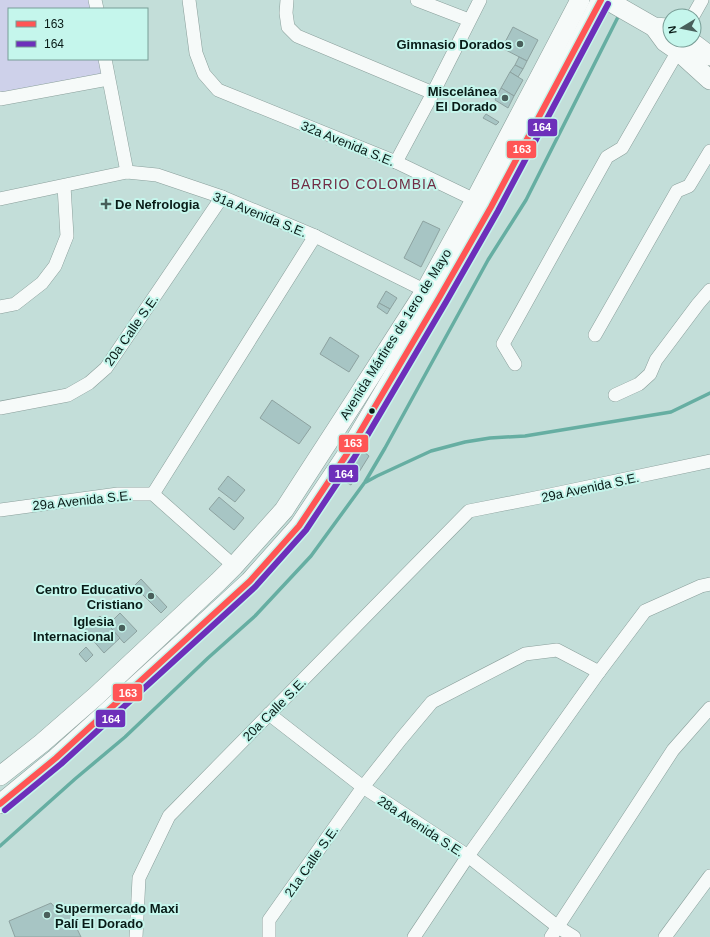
<svg xmlns="http://www.w3.org/2000/svg" width="710" height="937" viewBox="0 0 710 937" font-family="Arial,sans-serif">
	<rect width="100%" height="100%" fill="#c3ded9"/>
	<polygon fill="#ced1ea" points="0,0 95,0 97,9 9,9 9,59 105,59 108,79 0,99"/>
	<g fill="none" stroke-linecap="round" stroke-linejoin="round">
		<g stroke="#66aea2" stroke-width="3.5">
			<polyline points="366,482 377,476 431,451 465,442 490,438 525,436 671,412 710,393"/>
			<polyline points="0,846 75,779 125,737 208,658 255,616 311,556 365,482 385,448 488,260 526,200 620,13"/>
		</g>
	</g>
	<g fill="#a7c5c4" stroke="#8da2a0">
		<polygon points="513,27 538,40 527,61 502,48"/>
		<polygon points="519,57 527,61 523,69 515,65"/>
		<polygon points="515,65 523,69 518,77 510,72"/>
		<polygon points="510,72 523,80 514,96 501,88"/>
		<polygon points="501,88 514,96 508,108 495,100"/>
		<polygon points="486,114 499,122 496,125 483,118"/>
		<polygon points="423,221 440,229 421,267 404,258"/>
		<polygon points="386,291 397,298 390,309 379,303"/>
		<polygon points="379,303 390,309 387,314 377,307"/>
		<polygon points="330,337 359,356 349,372 320,354"/>
		<polygon points="272,400 311,427 299,444 260,418"/>
		<polygon points="363,451 369,456 351,485 344,481"/>
		<polygon points="228,476 245,490 235,502 218,489"/>
		<polygon points="219,497 244,518 234,530 209,509"/>
		<polygon points="141,579 167,607 161,613 134,586"/>
		<polygon points="120,613 137,631 124,643 108,625"/>
		<polygon points="100,616 120,638 104,653 84,630"/>
		<polygon points="86,647 93,655 86,662 79,654"/>
		<polygon points="51,903 56,909 65,904 81,937 15,937 9,921"/>
	</g>
	<g fill="none" stroke-linecap="round" stroke-linejoin="round">
		<defs>
			<g id="street">
				<polyline points="95,0 97,9"/>
				<polyline points="189,0 196,53 204,74 218,90 396,162 475,200"/>
				<polyline points="287,0 286,13 288,27 297,36 433,93"/>
				<polyline points="417,0 469,20"/>
				<polyline points="693,16 702,0"/>
				<polyline points="105,59 127,172"/>
				<polyline points="0,98 0,99 108,79"/>
				<polyline points="396,162 433,93 480,0"/>
				<polyline points="0,199 127,172 157,175 222,197 315,236 432,294"/>
				<polyline points="0,307 15,304 42,283 55,266 67,236 64,186"/>
				<polyline points="595,335 677,191 689,186 710,151"/>
				<polyline points="515,364 503,344 607,157 622,148 678,51"/>
				<polyline points="615,395 639,384 650,374 656,360 698,304 710,290"/>
				<polyline points="0,408 68,395 89,383 106,368 222,197"/>
				<polyline points="153,494 315,236"/>
				<polyline points="0,510 118,494 153,494 234,566"/>
				<polyline points="269,714 363,787 468,856 558,927 574,937"/>
				<polyline points="136,937 139,878 169,816 469,511 545,496 710,461"/>
				<polyline points="269,937 269,920 363,787 401,739 432,702 525,654 557,650 599,672"/>
				<polyline points="414,937 468,856 599,672 645,611 701,586 710,584"/>
				<polyline points="551,937 673,750 710,708"/>
				<polyline points="665,937 710,876"/>
			</g>
			<g id="secondary">
				<polyline points="607,0 654,27 667,28"/>
				<polyline points="654,27 665,42 678,51 710,80"/>
				<polyline points="689,40 710,56"/>
				<polyline points="0,776 42,743 96,696 218,582 234,566 284,510 354,402 425,291 475,200 580,0"/>
				<polyline points="0,804 56,758 107,712 250,581 299,526 347,454 439,298 491,207 601,0"/>
			</g>
		</defs>
		<use href="#street" stroke="#8a9f9b" stroke-width="14"/>
		<use href="#secondary" stroke="#8a9f9b" stroke-width="20"/>
		<use href="#street" stroke="#f6faf9" stroke-width="13"/>
		<use href="#secondary" stroke="#f6faf9" stroke-width="19"/>
		<defs>
			<polyline id="bus-1" points="0,804 56,758 250,581 299,526 347,454 439,298 491,207 601,0"/>
			<polyline id="bus-2" points="5,810 61,764 255,587 306,530 354,458 446,302 498,211 608,4"/>
		</defs>
		<use href="#bus-1" stroke="#c5f6ec" stroke-width="9"/>
		<use href="#bus-2" stroke="#c5f6ec" stroke-width="9"/>
		<use href="#bus-1" stroke="#f55" stroke-width="6"/>
		<use href="#bus-2" stroke="#6d2fba" stroke-width="6"/>
	</g>
	<g fill="#495f5b" stroke="#c5f6ec" stroke-width="1.5">
		<circle cx="520" cy="44" r="4"/>
		<circle cx="505" cy="98" r="4"/>
		<path d="M104 198h4v4h4v4h-4v4h-4v-4h-4v-4h4z"/>
		<circle cx="151" cy="596" r="4"/>
		<circle cx="122" cy="628" r="4"/>
		<circle cx="47" cy="915" r="4"/>
	</g>
	<circle fill="#081b17" stroke="#c5f6ec" stroke-width="1.5" cx="372" cy="411" r="3.5"/>
	<g text-anchor="middle" stroke-width="4" stroke-linejoin="round" paint-order="stroke">
		<g font-size="13" font-weight="bold" fill="#081b17" stroke="#c5f6ec" text-anchor="end">
			<text x="512" y="49">Gimnasio Dorados</text>
			<text x="497" y="96">Miscelánea<tspan x="497" dy="15">El Dorado</tspan></text>
			<text x="115" y="209" text-anchor="start">De Nefrologia</text>
			<text x="143" y="594">Centro Educativo<tspan x="143" dy="15">Cristiano</tspan></text>
			<text x="114" y="626">Iglesia<tspan x="114" dy="15">Internacional</tspan></text>
			<text x="55" y="913" text-anchor="start">Supermercado Maxi<tspan x="55" dy="15">Palí El Dorado</tspan></text>
		</g>
		<g font-size="13" fill="#081b17" stroke="#c5f6ec">
			<text transform="translate(348 143) rotate(22)" y="5">32a Avenida S.E.</text>
			<text transform="translate(260 214) rotate(22)" y="5">31a Avenida S.E.</text>
			<text transform="translate(131 330) rotate(-55)" y="5">20a Calle S.E.</text>
			<text transform="translate(395 334) rotate(-58)" y="5">Avenida Mártires de 1ero de Mayo</text>
			<text transform="translate(590 487) rotate(-12)" y="5">29a Avenida S.E.</text>
			<text transform="translate(82 500) rotate(-6)" y="5">29a Avenida S.E.</text>
			<text transform="translate(274 709) rotate(-45)" y="5">20a Calle S.E.</text>
			<text transform="translate(421 826) rotate(33)" y="5">28a Avenida S.E.</text>
			<text transform="translate(311 861) rotate(-55)" y="5">21a Calle S.E.</text>
		</g>
		<g font-size="14" letter-spacing="1" fill="#712d45" stroke="#c5f6ec">
			<text x="364" y="189">BARRIO COLOMBIA</text>
		</g>
	</g>
	<g stroke="#c5f6ec" stroke-width="1.5">
		<rect x="527" y="118" width="31" height="19" rx="4" fill="#6d2fba"/>
		<rect x="506" y="140" width="31" height="19" rx="4" fill="#f55"/>
		<rect x="338" y="434" width="31" height="19" rx="4" fill="#f55"/>
		<rect x="328" y="464" width="31" height="19" rx="4" fill="#6d2fba"/>
		<rect x="112" y="683" width="31" height="19" rx="4" fill="#f55"/>
		<rect x="95" y="709" width="31" height="19" rx="4" fill="#6d2fba"/>
	</g>
	<g font-size="11" text-anchor="middle" font-weight="bold" fill="#fff">
		<text x="542" y="131">164</text>
		<text x="522" y="153">163</text>
		<text x="353" y="447">163</text>
		<text x="344" y="478">164</text>
		<text x="128" y="697">163</text>
		<text x="111" y="723">164</text>
	</g>
	<rect x="8" y="8" width="140" height="52" fill="#c5f6ec" stroke="#799e97"/>
	<rect x="16" y="21" width="20" height="6" fill="#ff5555" stroke="#799e97"/>
	<text x="44" y="28" font-size="12" fill="#081b17">163</text>
	<rect x="16" y="41" width="20" height="6" fill="#6d2fba" stroke="#799e97"/>
	<text x="44" y="48" font-size="12" fill="#081b17">164</text>
	<g transform="translate(682 28) rotate(260)"><circle r="19" fill="#c5f6ec" stroke="#799e97"/>
	<path d="M0-3L7 15L0 10L-7 15Z" fill="#495f5b"/>
	<text y="-6" font-size="11" font-weight="bold" text-anchor="middle" fill="#081b17">N</text>
	</g>
</svg>
